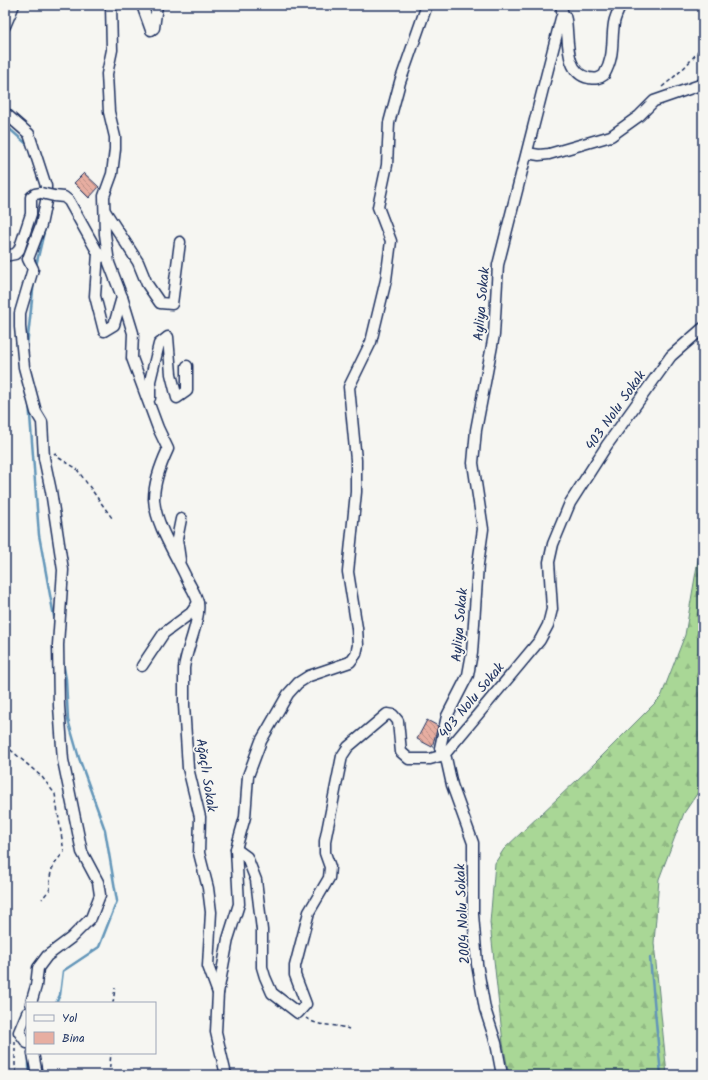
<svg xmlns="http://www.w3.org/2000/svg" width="708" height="1080" viewBox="0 0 708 1080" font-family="Kalam,sans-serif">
	<defs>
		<pattern id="forest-firs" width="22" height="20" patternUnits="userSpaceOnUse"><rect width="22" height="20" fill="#a9d796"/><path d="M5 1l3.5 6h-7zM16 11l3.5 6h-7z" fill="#91b984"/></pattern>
		<pattern id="building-back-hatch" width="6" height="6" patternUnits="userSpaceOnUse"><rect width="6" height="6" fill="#e7aea1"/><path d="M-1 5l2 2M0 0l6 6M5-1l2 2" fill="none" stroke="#ba8e86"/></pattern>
	</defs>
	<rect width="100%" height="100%" fill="#f6f6f2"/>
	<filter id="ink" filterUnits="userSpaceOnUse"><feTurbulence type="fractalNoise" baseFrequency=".025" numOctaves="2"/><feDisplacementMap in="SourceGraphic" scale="8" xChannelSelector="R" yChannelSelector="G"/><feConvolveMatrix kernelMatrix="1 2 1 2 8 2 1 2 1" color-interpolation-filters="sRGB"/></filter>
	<g filter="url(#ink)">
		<polygon fill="url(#forest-firs)" stroke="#62837a" points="703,531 703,785 684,813 659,879 654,943 667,1075 509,1075 503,1043 490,923 495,863 504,849 595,763 661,697 685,635"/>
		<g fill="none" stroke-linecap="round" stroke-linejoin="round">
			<g stroke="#6396b9" stroke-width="2.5">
				<polyline points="5,125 29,146"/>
				<polyline points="36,266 48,215"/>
				<polyline points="27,346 34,281"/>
				<polyline points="29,402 39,535 55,622"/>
				<polyline points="650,958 661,1075"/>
				<polyline points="56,1003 60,995 63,971 99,947 117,901 105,830 79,758 68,720 66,679 63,662"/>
				<polyline points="29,1057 29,1068 32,1075"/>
			</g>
		</g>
		<g fill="url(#building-back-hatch)" stroke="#1b2f5e">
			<polygon points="84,173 99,187 89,198 74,183"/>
			<polygon points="427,720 438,726 432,747 417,739"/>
		</g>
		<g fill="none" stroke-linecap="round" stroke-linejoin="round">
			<defs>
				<g id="street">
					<path d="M 111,5 L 112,50 L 107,74 L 109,112 L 115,137 L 115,149 L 112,174 L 104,196 L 105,234 L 109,263 L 122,297 L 133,333 L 132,358 L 158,428 L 168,449 C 161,464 154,483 154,499 C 155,523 175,554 185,575 C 189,585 196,593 198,603 C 201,619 186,649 184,668 L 184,705 L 188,768 L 200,817 L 199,853 L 208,888 L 211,912 L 208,966 L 218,993 L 216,1032 L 226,1075"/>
					<polyline points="142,5 151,30 154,28 157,5"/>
					<polyline points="561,5 563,16"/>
					<polyline points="5,26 14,5"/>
					<polyline points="5,113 29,134 46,186 46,201 41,225 28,259 33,269 20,313 20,327 24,367 36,412 42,422 44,458 51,491 63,570 58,645 59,706 63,760 82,852 98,882 100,895 91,918 71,938 47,956 38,968 36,986 31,1003"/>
					<polyline points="527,153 539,155 549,154 611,136 639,116 654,101 703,84"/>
					<polyline points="54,196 64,197 69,201 98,253 102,257"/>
					<polyline points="105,211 138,262 147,284 160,303 172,304 180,242"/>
					<polyline points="98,253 95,296 104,331 114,325 122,297"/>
					<polyline points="5,256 15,254 19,250 31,214 31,197 35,194 41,193"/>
					<polyline points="150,398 150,381 159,344 168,337 171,374 177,398 187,391 187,366"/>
					<polyline points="180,560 177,539 181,519"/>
					<polyline points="142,666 164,633 191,613 198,603"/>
					<polyline points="236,849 247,857 256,880 262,930 262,967 265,977 272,993 298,1013 306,1004 295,975 295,966 309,912 329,878 330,867 325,853 325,841 342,756 348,747 387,714 393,715 398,721 401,752 409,759 430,759 444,755 540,640 548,625 552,609 549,562 553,544 570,503 607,445 671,356 703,328"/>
					<polyline points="218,993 228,939 239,904 236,849 245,817 248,776 261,741 288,694 298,683 309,676 350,662 356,654 358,645 357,628 348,572 356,492 356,460 349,387 371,342 386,280 391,241 378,207 387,165 389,123 400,82 427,5"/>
					<polyline points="27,1013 19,1032 27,1043"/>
					<polyline points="33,1053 37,1075"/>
					<path d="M 502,1075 L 496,1043 L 485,1009 L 477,964 L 473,914 L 473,843 L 452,785 L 446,758 L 440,748 L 447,716 L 468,675 L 472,653 L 478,564 L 483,529 L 473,463 L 476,430 L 494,335 L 498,265 L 561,18 L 565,16 L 566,20 C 569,38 564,73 589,78 C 595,79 599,79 604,75 C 615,56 611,42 614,23 C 615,17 618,11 621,5"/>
				</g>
			</defs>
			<use href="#street" stroke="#1b2f5e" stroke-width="13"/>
			<g stroke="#1b2f5e" stroke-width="1.5" stroke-dasharray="4 3" stroke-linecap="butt">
				<path d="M 662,87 C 678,74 693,61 703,43"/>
				<polyline points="54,453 59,458 76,468 112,518"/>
				<path d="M 5,745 L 42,777 L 55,794 L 64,852 C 52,866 49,871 50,889 L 42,899"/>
				<polyline points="113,1003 115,988"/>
				<path d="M 306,1018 C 320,1028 334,1023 349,1029"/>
				<polyline points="15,1041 15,1065 17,1075"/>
				<polyline points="109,1075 111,1053"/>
			</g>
			<use href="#street" stroke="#f6f6f2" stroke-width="10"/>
			<defs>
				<polyline id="street-bridge" points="41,193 54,196"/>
			</defs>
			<use href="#street-bridge" stroke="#1b2f5e" stroke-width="13" stroke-linecap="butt"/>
			<use href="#street-bridge" stroke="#f6f6f2" stroke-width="10"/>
		</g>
	</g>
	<g text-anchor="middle" stroke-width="3.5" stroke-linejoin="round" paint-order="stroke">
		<g font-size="14" fill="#1b2f5e" stroke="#f6f6f2">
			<text transform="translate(481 304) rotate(-85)" y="5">Ayliya Sokak</text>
			<text transform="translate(615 410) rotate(-55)" y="5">403 Nolu Sokak</text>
			<text transform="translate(459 625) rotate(-85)" y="5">Ayliya Sokak</text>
			<text transform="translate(471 700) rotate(-50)" y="5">403 Nolu Sokak</text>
			<text transform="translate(207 775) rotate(81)" y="5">Ağaçlı Sokak</text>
			<text transform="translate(462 914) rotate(-93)" y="5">2004 Nolu Sokak</text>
		</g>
	</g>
	<rect width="708" height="1080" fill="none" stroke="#f6f6f2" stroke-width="20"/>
	<rect x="10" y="10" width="688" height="1060" fill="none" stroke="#1b2f5e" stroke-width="1.5" filter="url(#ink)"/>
	<rect x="26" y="1002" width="130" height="52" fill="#f6f6f2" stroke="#9ea6b7"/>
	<rect x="34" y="1015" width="20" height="6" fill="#f6f6f2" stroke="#9ea6b7"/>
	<text x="62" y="1022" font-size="12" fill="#1b2f5e">Yol</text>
	<rect x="34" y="1032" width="20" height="12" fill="#e7aea1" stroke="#9ea6b7"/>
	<text x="62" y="1042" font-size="12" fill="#1b2f5e">Bina</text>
</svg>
